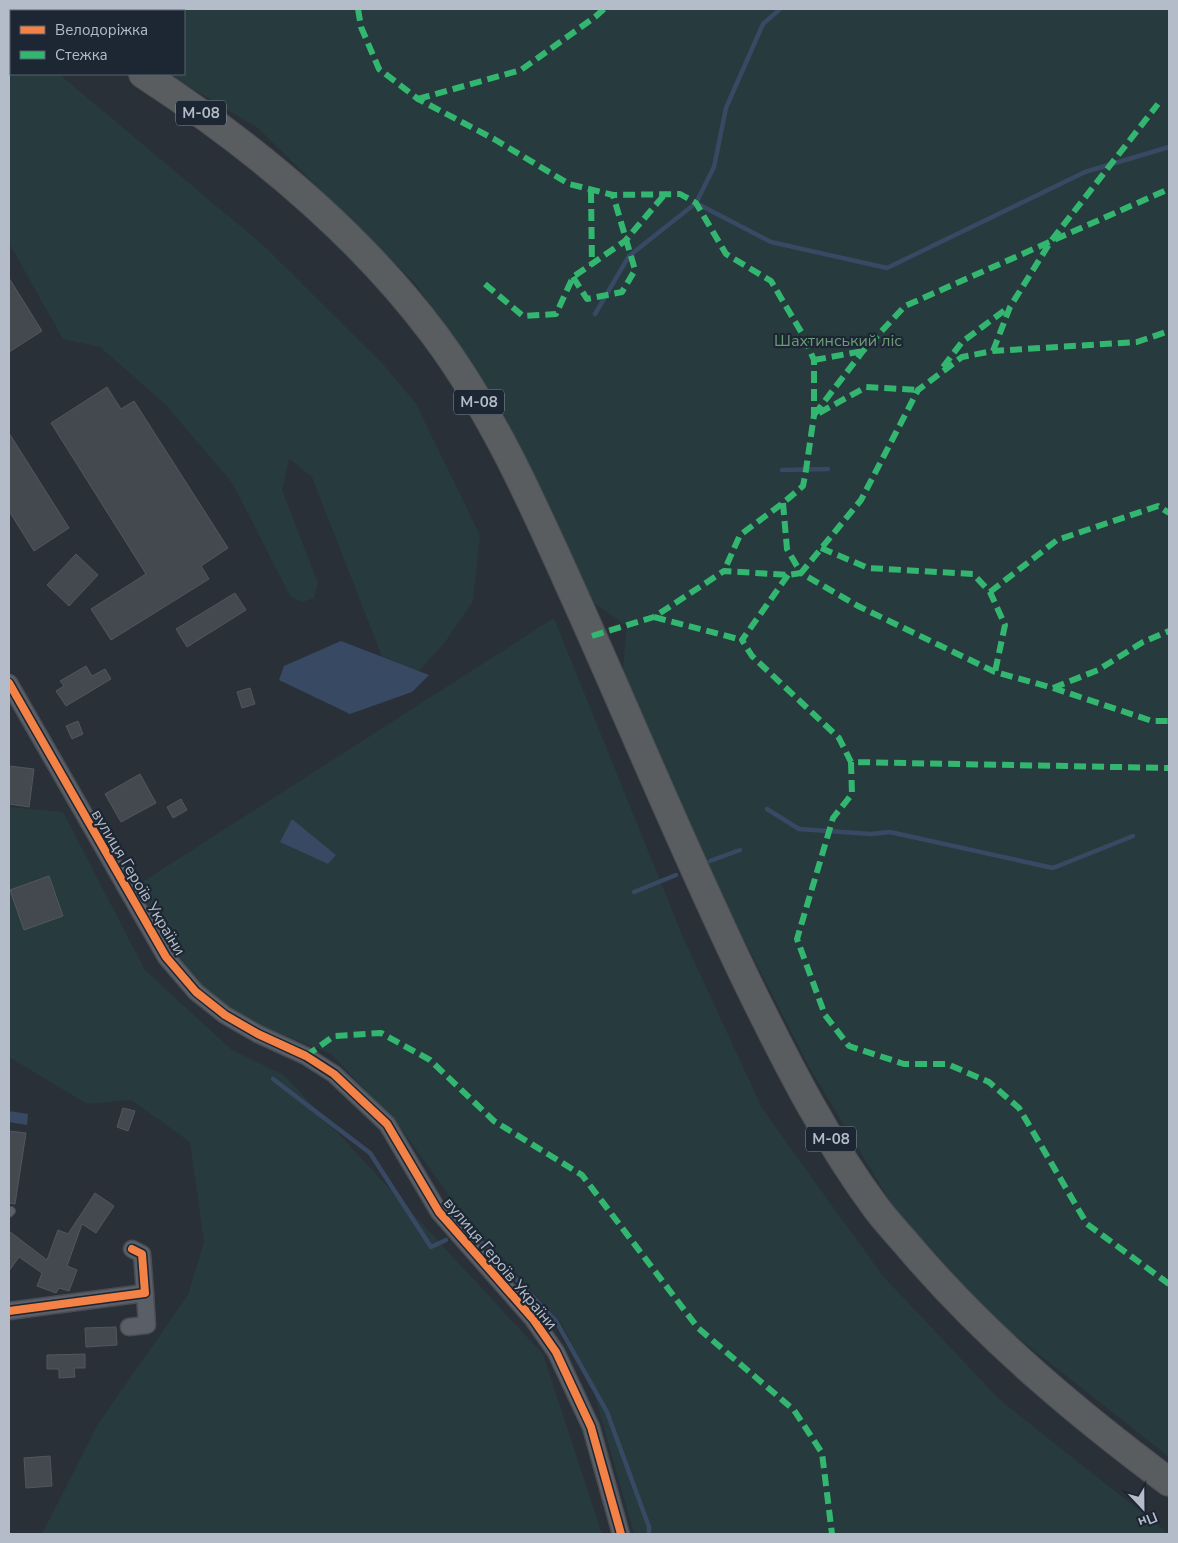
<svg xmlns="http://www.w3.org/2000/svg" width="1178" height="1543" viewBox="0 0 1178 1543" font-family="'Nunito Sans',sans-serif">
	<rect width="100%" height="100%" fill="#2a3038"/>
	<g fill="#273a3e">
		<polygon points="60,9 1169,9 1169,1457 993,1318 903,1223 809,1067 730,912 622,679 627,626 591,601 554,514 503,412 415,283 258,128 168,74 184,74 184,11 64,11"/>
		<polygon points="9,51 11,52 11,74 59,74 263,245 384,365 416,404 480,535 473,601 446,641 397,695 312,477 289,459 282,490 318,583 314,598 302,602 290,596 233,484 164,403 100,347 63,339 9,243"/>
		<polygon points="554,618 682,935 762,1108 882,1275 1000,1400 1169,1534 634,1534 592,1385 562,1324 460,1211 397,1123 331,1054 254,1023 207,991 170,954 133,888"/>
		<polygon points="9,807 63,812 145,970 232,1050 284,1075 543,1354 602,1534 42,1534 98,1424 188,1295 204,1242 190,1142 131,1100 87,1104 9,1057"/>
	</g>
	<g fill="#384963">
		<polygon points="341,641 429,675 412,692 350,714 279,680 284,666"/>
		<polygon points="292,819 336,855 328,864 280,842"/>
		<polygon points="9,1111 28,1114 27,1125 9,1122"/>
	</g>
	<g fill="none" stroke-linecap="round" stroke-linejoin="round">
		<g stroke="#384963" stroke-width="4.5">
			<polyline points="696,203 771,242 887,268 1085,172 1169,147"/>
			<polyline points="595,314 629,256 696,203 714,167 726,108 763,24 780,9"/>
			<polyline points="782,470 828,469"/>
			<polyline points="767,809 799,829 871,834 890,832 1053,868 1133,836"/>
			<polyline points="710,861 740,850"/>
			<polyline points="634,892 676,875"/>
			<polyline points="273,1079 370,1153 431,1247 446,1240"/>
			<polyline points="470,1230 556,1321 607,1412 649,1527 649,1534"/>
		</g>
	</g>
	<g fill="#444950" stroke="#52575f">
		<polygon points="9,278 42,331 9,352"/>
		<polygon points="107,387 121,409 134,401 228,548 201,566 209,579 111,640 91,609 146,574 51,423"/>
		<polygon points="9,433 69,528 34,551 9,511"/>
		<polygon points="76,554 98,575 69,606 47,585"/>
		<polygon points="235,593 246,610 187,647 176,629"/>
		<polygon points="86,666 92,676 105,669 111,679 66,706 56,691 64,686 60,681"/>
		<polygon points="250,688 255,704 242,708 237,692"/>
		<polygon points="78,721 83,734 72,739 66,726"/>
		<polygon points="9,766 34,769 29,807 9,804"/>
		<polygon points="140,774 156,803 121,822 105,794"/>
		<polygon points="181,799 187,810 173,818 167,807"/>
		<polygon points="49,876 63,916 24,930 10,890"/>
		<polygon points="123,1108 135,1111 128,1131 117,1127"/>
		<polygon points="9,1131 26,1133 15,1204 9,1203"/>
		<polygon points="95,1193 114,1206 96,1233 82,1224 67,1266 77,1270 69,1291 59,1288 56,1293 37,1286 42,1273 19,1257 9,1271 9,1231 47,1260 58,1230 68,1234"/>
		<polygon points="116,1327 117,1345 86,1347 85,1328"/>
		<polygon points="85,1354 85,1368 74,1368 75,1377 59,1378 59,1369 47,1369 47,1355"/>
		<polygon points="50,1456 52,1486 26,1488 24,1458"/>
	</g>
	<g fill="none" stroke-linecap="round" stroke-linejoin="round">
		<defs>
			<polyline id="lane" points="9,1213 11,1211"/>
			<g id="street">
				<polyline points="9,683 166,957 196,992 225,1015 258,1034 306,1056 334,1074 387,1124 439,1212 533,1319 556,1352 591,1427 621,1534"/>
				<polyline points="9,1311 145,1293 142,1254 132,1249"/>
				<polyline points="129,1327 147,1325 145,1293"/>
			</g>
			<g id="highway">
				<polyline points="27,9 33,11"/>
				<path d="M 143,74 C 252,145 355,229 434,334 C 493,413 533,504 573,593 C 633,726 688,861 752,992 C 789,1067 827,1142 877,1209 C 889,1225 904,1240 917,1256 C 992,1342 1078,1414 1169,1482"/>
			</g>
		</defs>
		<use href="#lane" stroke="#484c53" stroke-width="10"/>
		<use href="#street" stroke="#484c53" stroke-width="19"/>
		<use href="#highway" stroke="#474c53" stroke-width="30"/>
		<use href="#lane" stroke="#5a5e66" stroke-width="8"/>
		<use href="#street" stroke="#5a5e66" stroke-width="16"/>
		<use href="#highway" stroke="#5a5d60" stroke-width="28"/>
		<g stroke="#33b770" stroke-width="6" stroke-dasharray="12 6" stroke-linecap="butt">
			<polyline points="358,9 361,27 379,69 418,99 494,139 569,184 613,195 680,194 696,203 726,254 771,281 803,335 814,360 814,415 806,470 803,486 783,503 740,535 724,571"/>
			<polyline points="418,99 521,70 595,17 604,9"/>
			<polyline points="591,191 592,266"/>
			<polyline points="573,277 587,299 622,292 635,270 613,195"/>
			<polyline points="485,284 523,316 556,314 573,277 625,241 665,194"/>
			<polyline points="993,351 1010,307 1051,241 1158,104"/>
			<polyline points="814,360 863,351"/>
			<polyline points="943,367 962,342 1009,307"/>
			<polyline points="819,413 866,387 918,390"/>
			<polyline points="814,415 863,351 905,306 1169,189"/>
			<polyline points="783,503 787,549 801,573 861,500 918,390 962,357 993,351 1137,342 1169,331"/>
			<polyline points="821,548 868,568 973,574 990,592 1005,625 995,672"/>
			<polyline points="788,575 742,640 752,656 839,738 851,762 1169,768"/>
			<polyline points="990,592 1057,540 1158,506 1169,513"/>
			<polyline points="654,617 742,640"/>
			<polyline points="592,636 654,617 724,571 788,575 801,573 858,606 995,672 1053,688 1152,721 1169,721"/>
			<polyline points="1053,688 1098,670 1143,642 1169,631"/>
			<polyline points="851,762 852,794 833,818 797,939 825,1015 849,1046 904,1064 947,1064 989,1082 1019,1108 1087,1224 1169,1284"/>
			<polyline points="306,1056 334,1036 381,1033 430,1060 494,1121 582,1175 698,1328 794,1410 822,1453 832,1534"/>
		</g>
		<defs>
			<g id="cycleway">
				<polyline points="9,683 166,957 196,992 225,1015 258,1034 306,1056 334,1074 387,1124 439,1212 533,1319 556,1352 591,1427 621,1534"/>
				<polyline points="9,1311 145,1293 142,1254 132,1249"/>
			</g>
		</defs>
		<use href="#cycleway" stroke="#1d2633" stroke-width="11"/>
		<use href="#cycleway" stroke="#f48246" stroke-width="8"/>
	</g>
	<g text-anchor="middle" stroke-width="4.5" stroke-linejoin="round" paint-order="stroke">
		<g fill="#1d2633" stroke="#878f9c" stroke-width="1">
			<rect x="176" y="100.5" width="50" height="25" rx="4"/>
			<rect x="454" y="389.5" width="50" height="25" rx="4"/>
			<rect x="806" y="1126.5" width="50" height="25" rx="4"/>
		</g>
		<g font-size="15" font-weight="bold" fill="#b4bcc9">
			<text x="201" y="118">М-08</text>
			<text x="479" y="407">М-08</text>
			<text x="831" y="1144">М-08</text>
		</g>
		<g font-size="16" fill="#6b9a76" stroke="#1d2633">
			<text x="838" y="346">Шахтинський ліс</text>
		</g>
		<g font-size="16" fill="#b4bcc9" stroke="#1d2633">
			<text transform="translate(139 882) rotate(59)" y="6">вулиця Героїв України</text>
			<text transform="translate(501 1263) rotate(50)" y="6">вулиця Героїв України</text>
		</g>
	</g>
	<rect width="1178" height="1543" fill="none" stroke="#b4bcc9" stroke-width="20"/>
	<rect x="10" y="10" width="175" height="65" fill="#1d2633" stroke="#59626f"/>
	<rect x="20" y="26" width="25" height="8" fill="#f48246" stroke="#59626f"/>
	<text x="55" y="35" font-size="15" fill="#b4bcc9">Велодоріжка</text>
	<rect x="20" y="51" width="25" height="8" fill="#33b770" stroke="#59626f"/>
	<text x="55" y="60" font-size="15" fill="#b4bcc9">Стежка</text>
	<g transform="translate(1143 1508) rotate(158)" stroke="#1d2633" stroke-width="4" paint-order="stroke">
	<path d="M0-4L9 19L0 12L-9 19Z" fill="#b4bcc9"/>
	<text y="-8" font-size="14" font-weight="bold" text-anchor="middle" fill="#b4bcc9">Пн</text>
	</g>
</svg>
